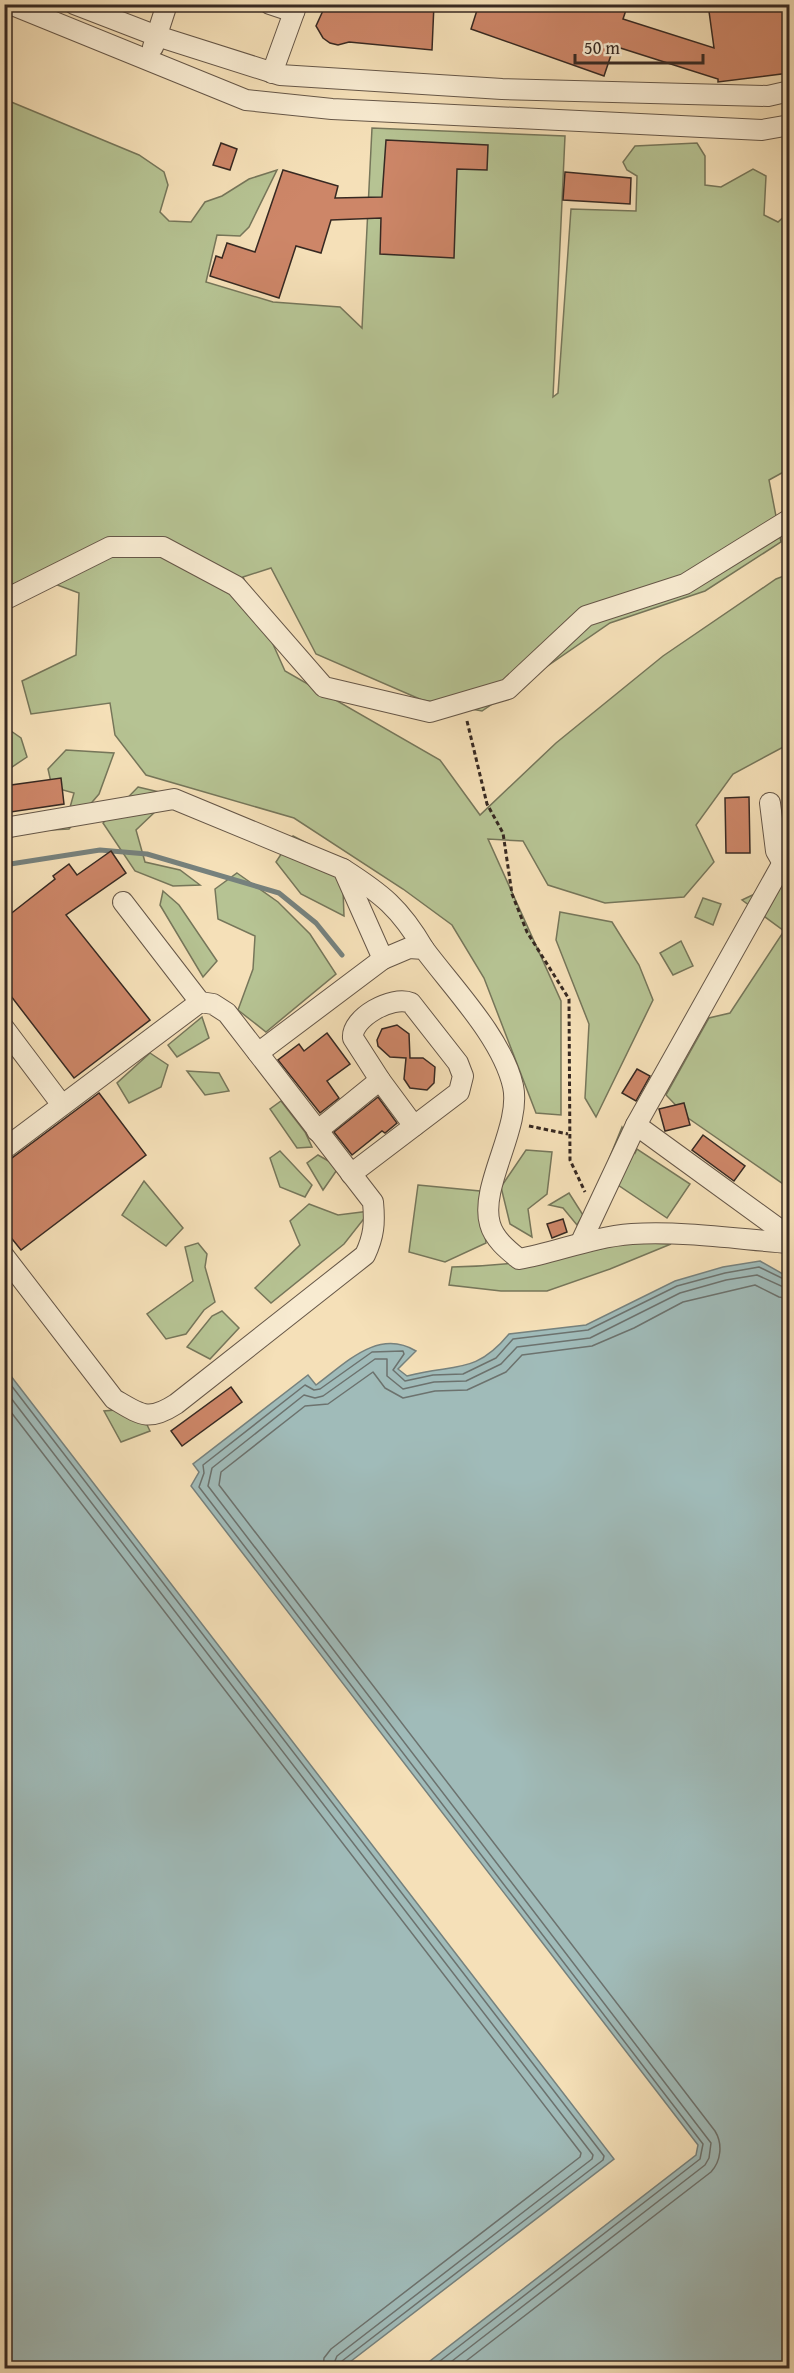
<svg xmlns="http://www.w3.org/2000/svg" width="794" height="2373" viewBox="0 0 794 2373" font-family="'Gentium Book Plus',serif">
	<rect width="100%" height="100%" fill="#f5e0b8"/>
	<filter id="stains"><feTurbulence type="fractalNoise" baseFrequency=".00333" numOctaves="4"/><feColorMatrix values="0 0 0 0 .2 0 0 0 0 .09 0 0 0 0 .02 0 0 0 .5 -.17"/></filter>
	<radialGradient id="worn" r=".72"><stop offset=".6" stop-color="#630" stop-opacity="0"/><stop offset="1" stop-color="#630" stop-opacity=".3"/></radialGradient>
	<g fill="#b6c393" stroke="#76765a" stroke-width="1.5">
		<polygon points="4,99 139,155 164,172 168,185 160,212 169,221 191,222 205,202 222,196 249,179 277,170 249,227 240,236 217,235 206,282 273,302 340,307 362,328 372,128 565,136 553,397 558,393 571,209 636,211 637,176 627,170 623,162 635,146 697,143 705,156 705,185 721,187 753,169 766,176 764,215 778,222 789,212 789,469 769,480 781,542 705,591 610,623 482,711 422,700 316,654 271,568 243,577 285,671 440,760 480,815 556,743 663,656 776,579 789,574 789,744 733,774 696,825 714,862 684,897 605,903 548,885 523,841 488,839 561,1001 561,1115 536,1113 484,978 452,925 403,889 294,818 146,775 115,735 110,703 31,714 22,681 76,655 79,593 36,577 5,587"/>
		<polygon points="11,731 21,738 27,757 6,771 5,735"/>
		<polygon points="66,750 114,753 99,794 69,829 31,831 5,839 5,821 69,811 74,793 52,787 48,769"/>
		<polygon points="138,787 206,803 156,811 136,830 145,862 180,870 200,885 173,886 135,871 103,823"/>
		<polygon points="293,836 332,856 343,890 344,916 301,894 276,862"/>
		<polygon points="237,873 278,902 310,934 336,974 266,1032 238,1010 253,969 255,936 218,919 215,889"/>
		<polygon points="789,878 789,1188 688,1118 666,1095 709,1018 730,1013 784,931 742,900"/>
		<polygon points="163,891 179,905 217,961 203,977 160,905"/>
		<polygon points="703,898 721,904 713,925 695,917"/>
		<polygon points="560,912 612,922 639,965 653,1000 596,1117 585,1098 589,1024 556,940"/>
		<polygon points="681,941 693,966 673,975 660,953"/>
		<polygon points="202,1017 209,1038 177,1057 168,1045"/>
		<polygon points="150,1053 168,1065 161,1087 129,1103 117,1083"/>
		<polygon points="187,1071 219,1073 229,1091 205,1095"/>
		<polygon points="281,1101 305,1132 312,1147 297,1148 270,1109"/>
		<polygon points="622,1127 635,1153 637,1149 690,1184 667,1218 615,1183 609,1159"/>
		<polygon points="526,1150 552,1152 547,1194 528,1209 532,1237 510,1224 501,1187"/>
		<polygon points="280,1151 312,1185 305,1197 280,1187 270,1158"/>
		<polygon points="318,1155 339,1167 323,1190 307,1163"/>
		<polygon points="144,1181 183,1228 166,1246 122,1215"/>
		<polygon points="418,1185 480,1191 486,1243 445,1262 409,1252"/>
		<polygon points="569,1193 583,1215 577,1225 563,1208 549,1205"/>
		<polygon points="309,1204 338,1215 370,1211 344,1244 271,1303 255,1288 300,1245 290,1221"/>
		<path d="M 629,1242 L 671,1244 L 610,1269 L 547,1291 L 501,1291 L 449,1285 L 452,1267 C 513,1266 570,1257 629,1242 Z"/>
		<polygon points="198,1243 207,1254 205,1267 215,1302 204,1310 186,1334 166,1339 147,1314 193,1281 185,1247"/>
		<polygon points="222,1311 239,1328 210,1359 187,1347 212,1316"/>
		<polygon points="139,1408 150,1431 121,1442 104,1411"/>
	</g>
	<g fill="#a0bbb9" stroke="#76817d" stroke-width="1.5">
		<path d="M 760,1261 L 790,1278 L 789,2368 L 421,2368 L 696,2155 L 698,2145 L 191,1486 L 199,1472 L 193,1464 L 308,1375 L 316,1385 C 346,1363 378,1328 416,1351 L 398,1369 L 407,1376 C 454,1363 474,1376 509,1334 L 586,1325 L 675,1281 L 723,1267 Z"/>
		<polygon points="4,1367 614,2159 342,2368 5,2368"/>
	</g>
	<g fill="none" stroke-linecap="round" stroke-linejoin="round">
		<g stroke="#6c726e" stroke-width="1.5">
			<polyline points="4,1376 604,2156 603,2160 342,2361 339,2368"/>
			<polyline points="4,1389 593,2155 592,2159 337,2356 332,2368"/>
			<polyline points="4,1403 581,2153 580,2157 331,2349 324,2358 323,2368"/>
			<polyline points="431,2368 700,2159 703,2144 199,1487 204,1473 203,1465 305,1385 314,1390 320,1389 372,1352 403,1351 404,1354 393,1370 405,1381 433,1375 463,1374 496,1358 513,1339 588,1330 677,1286 725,1273 759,1267 790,1282"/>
			<polyline points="443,2368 705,2165 709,2158 711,2143 208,1486 212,1468 304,1395 315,1398 323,1396 375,1359 387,1359 387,1376 403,1389 434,1382 466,1381 501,1364 517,1347 590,1338 680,1293 726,1280 757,1275 790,1290"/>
			<path d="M 457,2368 L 711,2172 C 721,2161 723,2144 715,2131 L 219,1485 L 221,1472 L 305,1406 L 328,1404 L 373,1372 L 385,1388 L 403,1398 L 435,1391 L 467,1390 L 506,1372 L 522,1355 L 592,1346 L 634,1328 L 683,1302 L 755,1285 L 779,1297 L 790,1299"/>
		</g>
		<polyline stroke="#76817d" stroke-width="5" points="4,865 100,850 147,854 279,893 316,923 342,955"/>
	</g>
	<g fill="#cd8668" stroke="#372922" stroke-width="1.5">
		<polygon points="326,4 434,4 432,50 349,42 338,45 330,43 323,38 316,26"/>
		<polygon points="479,4 628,4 623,19 714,48 708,4 789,4 789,73 718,82 718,79 614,46 604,76 471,29"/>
		<polygon points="386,140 488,145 487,170 457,169 454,258 380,254 381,218 331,220 321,253 296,246 279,298 210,276 216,256 222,258 227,243 255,252 283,170 338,186 335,198 382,197"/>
		<polygon points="221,143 237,149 230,170 213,165"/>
		<polygon points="565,172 631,178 630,204 563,200"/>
		<polygon points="61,778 64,804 4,813 4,786"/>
		<polygon points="749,797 750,853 726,853 725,798"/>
		<polygon points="111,851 126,873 66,915 150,1020 74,1078 4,987 4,919 55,879 53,876 69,864 77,875"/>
		<polygon points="397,1025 409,1034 410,1058 423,1058 435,1067 434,1083 427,1090 410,1088 404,1079 406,1058 390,1057 378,1046 377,1040 382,1029"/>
		<polygon points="327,1033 350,1064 327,1081 339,1098 320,1113 278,1060 299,1044 304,1051"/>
		<polygon points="637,1069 650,1076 636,1101 622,1093"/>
		<polygon points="99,1093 146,1155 21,1250 4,1229 4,1164"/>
		<polygon points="378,1097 397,1123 385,1133 382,1131 352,1155 334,1132"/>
		<polygon points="684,1103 690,1125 665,1131 659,1109"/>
		<polygon points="703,1135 745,1166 734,1181 692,1150"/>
		<polygon points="563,1219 567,1232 552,1238 547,1224"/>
		<polygon points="231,1387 242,1402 182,1446 171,1431"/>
	</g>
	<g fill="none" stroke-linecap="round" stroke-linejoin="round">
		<defs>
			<g id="minor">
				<polyline points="10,4 246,100 332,109 762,130 790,125"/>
				<polyline points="74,4 157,36 280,75 502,89 768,96 790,91"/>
				<polyline points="270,4 294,12"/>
				<polyline points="153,47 167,4"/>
				<polyline points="272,73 297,4"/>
				<polyline points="4,600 110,547 163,547 236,586 324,687 430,712 508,689 586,616 685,584 790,519"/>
				<polyline points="770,803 776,851 784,865"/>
				<path d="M 4,828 L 174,799 L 343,869 L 383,959 L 409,948 L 424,949 C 453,988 502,1038 513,1086 C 522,1127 479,1186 490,1224 C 494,1239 508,1250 519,1259 C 557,1252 592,1237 632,1234 C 684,1231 737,1239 790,1243"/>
				<path d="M 343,869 C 382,894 400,908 424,949"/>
				<polyline points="123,902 200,1002"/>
				<polyline points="4,1028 62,1105"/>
				<polyline points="258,1053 383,959"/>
				<polyline points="380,1080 414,1126"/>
				<polyline points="636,1125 780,868 790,862"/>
				<path d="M 317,1131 L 380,1080 L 353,1038 C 351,1018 392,995 411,1003 L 458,1063 L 463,1076 L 459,1092 L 351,1174"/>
				<path d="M 4,1149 L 200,1002 L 213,1004 L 227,1013 L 373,1202 C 375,1223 374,1236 365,1255 L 176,1404 C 148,1422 141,1415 114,1399 L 4,1256"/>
				<polyline points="581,1242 636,1125 790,1237"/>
			</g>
		</defs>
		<use href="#minor" stroke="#665748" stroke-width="22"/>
		<g stroke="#372922" stroke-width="3" stroke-dasharray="4.5 3" stroke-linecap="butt">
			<polyline points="467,721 487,804 503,833 512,894 527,932 569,999 570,1160 585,1192"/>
			<polyline points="529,1126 568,1134"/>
		</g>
		<use href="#minor" stroke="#f8ebd1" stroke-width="20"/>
	</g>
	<rect width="794" height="2373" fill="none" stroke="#f5e0b8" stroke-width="24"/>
	<rect x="6" y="6" width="782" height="2361" fill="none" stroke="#372922" stroke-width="3"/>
	<rect x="12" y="12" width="770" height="2349" fill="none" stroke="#372922" stroke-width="1.5"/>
	<path d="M575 54v9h128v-9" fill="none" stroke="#372922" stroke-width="3"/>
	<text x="584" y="54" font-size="18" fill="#372922" stroke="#f8ebd1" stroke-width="4.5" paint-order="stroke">50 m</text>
	<rect width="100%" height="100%" filter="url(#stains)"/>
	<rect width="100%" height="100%" fill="url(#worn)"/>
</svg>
